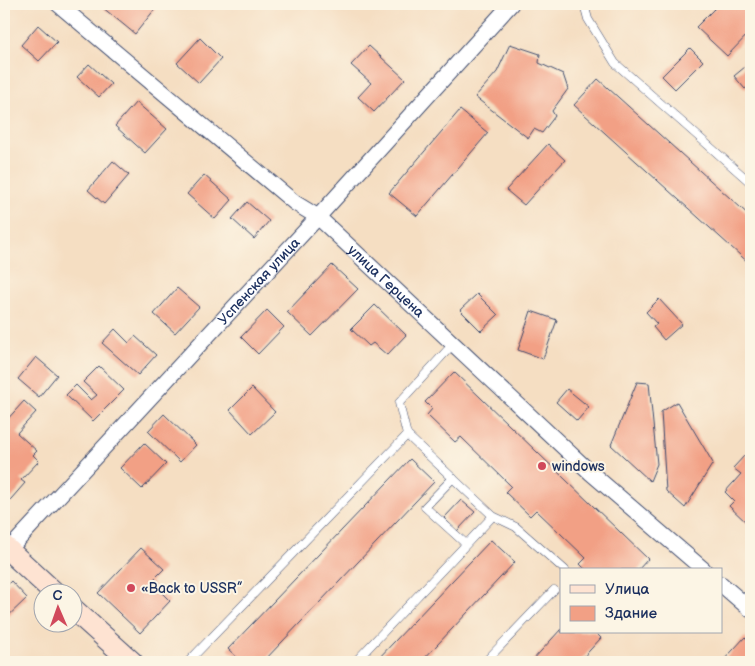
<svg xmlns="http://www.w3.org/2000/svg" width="755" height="666" viewBox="0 0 755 666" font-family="'Balsamiq Sans',sans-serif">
	<rect width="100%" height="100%" fill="#fcf5e5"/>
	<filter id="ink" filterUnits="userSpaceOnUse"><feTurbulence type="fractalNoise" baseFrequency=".02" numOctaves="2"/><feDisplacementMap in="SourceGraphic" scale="10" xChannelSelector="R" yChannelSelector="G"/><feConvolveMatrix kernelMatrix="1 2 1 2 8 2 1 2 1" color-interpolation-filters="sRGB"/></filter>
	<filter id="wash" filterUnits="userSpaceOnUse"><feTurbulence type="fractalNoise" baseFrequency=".0096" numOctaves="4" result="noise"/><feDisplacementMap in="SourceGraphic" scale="20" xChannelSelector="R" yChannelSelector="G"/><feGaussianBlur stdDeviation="1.12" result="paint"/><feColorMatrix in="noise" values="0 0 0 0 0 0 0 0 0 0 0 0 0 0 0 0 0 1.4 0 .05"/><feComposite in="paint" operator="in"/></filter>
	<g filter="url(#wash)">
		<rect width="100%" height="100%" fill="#f5dec2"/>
		<g id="blocks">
			<g fill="#f2a085">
				<polygon points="104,4 159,4 135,34 102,7"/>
				<polygon points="719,4 751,4 751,31 727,56 696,27"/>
				<polygon points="38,25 57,42 39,61 21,45"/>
				<polygon points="200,38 221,59 199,83 177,63"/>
				<polygon points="510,44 540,54 539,63 563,74 568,89 552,111 555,116 542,133 534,129 528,138 475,97 497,72"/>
				<polygon points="369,46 405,79 374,112 358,97 371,83 351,65"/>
				<polygon points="690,48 703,61 675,89 662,76"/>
				<polygon points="751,62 751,84 745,89 734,76"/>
				<polygon points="89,64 111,84 99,97 77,77"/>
				<polygon points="598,79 751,217 751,265 574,105"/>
				<polygon points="136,102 167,129 145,153 115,126"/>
				<polygon points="460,110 488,133 417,216 389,193"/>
				<polygon points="548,144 565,160 524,205 506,190"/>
				<polygon points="113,161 129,175 104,204 88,190"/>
				<polygon points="204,175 232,200 215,219 187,194"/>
				<polygon points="247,202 269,221 254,239 232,219"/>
				<polygon points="332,265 358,289 312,336 287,312"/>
				<polygon points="177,288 199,307 175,333 154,314"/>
				<polygon points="477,294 498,315 481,331 460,310"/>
				<polygon points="659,299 682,324 664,340 653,327 657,324 646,312"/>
				<polygon points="375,305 406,335 387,355 373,343 369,346 351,329"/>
				<polygon points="267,310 284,327 258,354 241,337"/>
				<polygon points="531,311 557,320 543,359 518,350"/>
				<polygon points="115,329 129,343 135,336 156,355 138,375 102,343"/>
				<polygon points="36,357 57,375 39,397 18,379"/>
				<polygon points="99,366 124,390 93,421 66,395 76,385 91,400 97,395 83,382"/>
				<polygon points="454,372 648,559 638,570 586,570 580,564 586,558 536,510 530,516 505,492 511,486 461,437 455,442 427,415 432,409 425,402"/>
				<polygon points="637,382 649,383 657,464 650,481 611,445"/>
				<polygon points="252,388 275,412 252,434 230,410"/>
				<polygon points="567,389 589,407 577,421 556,402"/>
				<polygon points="24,401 36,412 17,433 37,451 33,455 39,461 21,480 25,483 4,507 4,423"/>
				<polygon points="677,402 713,463 685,508 666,491 661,412"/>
				<polygon points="164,414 196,445 180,462 148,431"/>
				<polygon points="144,443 166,464 142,489 120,468"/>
				<polygon points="745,455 751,461 751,519 747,523 729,506 734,501 725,492 741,474 733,468"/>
				<polygon points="410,459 434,482 263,662 242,662 228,649"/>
				<polygon points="461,500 475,512 457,531 444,518"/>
				<polygon points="491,540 515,562 421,662 375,662"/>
				<polygon points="141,548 164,569 151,582 170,601 140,633 98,593"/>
				<polygon points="11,581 27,598 4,620 4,588"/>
				<polygon points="561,629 561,632 595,632 601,638 579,662 531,662"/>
				<polygon points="745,637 751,643 751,662 722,662"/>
			</g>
		</g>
	</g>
	<g filter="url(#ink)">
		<use href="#blocks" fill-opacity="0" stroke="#3c496d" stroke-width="1"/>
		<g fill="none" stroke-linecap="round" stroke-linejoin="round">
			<defs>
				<g id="lane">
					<polyline points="584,4 588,19 615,63 751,183"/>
					<polyline points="407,435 399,403 453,344"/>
					<polyline points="453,478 425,507 466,544"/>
					<polyline points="493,516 516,527 565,570"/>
					<polyline points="188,662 407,435 493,516 355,662"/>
					<polyline points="485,662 554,590"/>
				</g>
				<g id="street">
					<path id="s1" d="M 58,4 L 295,203 L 318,217 L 591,473 L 704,570"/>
					<path id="s2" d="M 4,555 L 318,217 L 511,4"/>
					<polyline points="721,584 751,610"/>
				</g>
				<g id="secondary">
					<polyline points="4,546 56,594"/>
					<polyline points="72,608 132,662"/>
				</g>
			</defs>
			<use href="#lane" stroke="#3c496d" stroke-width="9"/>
			<use href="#street" stroke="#3c496d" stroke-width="17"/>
			<use href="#secondary" stroke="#3c496d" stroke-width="23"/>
			<use href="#lane" stroke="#fff" stroke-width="8"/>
			<use href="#street" stroke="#fff" stroke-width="15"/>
			<use href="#secondary" stroke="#fee3d2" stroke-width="21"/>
		</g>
	</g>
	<g fill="#d1495b" stroke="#fcf5e5" stroke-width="2">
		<circle cx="542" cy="466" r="5"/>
		<circle cx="131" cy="588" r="5"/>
	</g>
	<g text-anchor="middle" stroke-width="4" stroke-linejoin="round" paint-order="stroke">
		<g font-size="14" fill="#1b2f5e" stroke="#fcf5e5">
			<text dy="5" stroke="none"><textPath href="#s2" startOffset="374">Успенская улица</textPath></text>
			<text dy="5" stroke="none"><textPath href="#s1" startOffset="430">улица Герцена</textPath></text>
		</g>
		<g font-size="14" fill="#1b2f5e" stroke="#fcf5e5" text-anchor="start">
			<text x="552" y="471">windows</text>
			<text x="141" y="593">«Back to USSR”</text>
		</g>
	</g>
	<rect width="755" height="666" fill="none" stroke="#fcf5e5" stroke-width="20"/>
	<rect x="560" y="568" width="162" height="65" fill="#fcf5e5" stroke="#a2a6af"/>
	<rect x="570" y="585" width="25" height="8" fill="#fee3d2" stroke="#a2a6af"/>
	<text x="605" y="594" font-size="15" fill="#1b2f5e">Улица</text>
	<rect x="570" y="606" width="25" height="15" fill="#f2a085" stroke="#a2a6af"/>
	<text x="605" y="618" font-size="15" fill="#1b2f5e">Здание</text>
	<g transform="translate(58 608) rotate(358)"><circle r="24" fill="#fcf5e5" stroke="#a2a6af"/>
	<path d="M0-4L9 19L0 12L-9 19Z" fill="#d1495b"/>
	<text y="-8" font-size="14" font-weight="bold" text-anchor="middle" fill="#1b2f5e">С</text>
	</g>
</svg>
